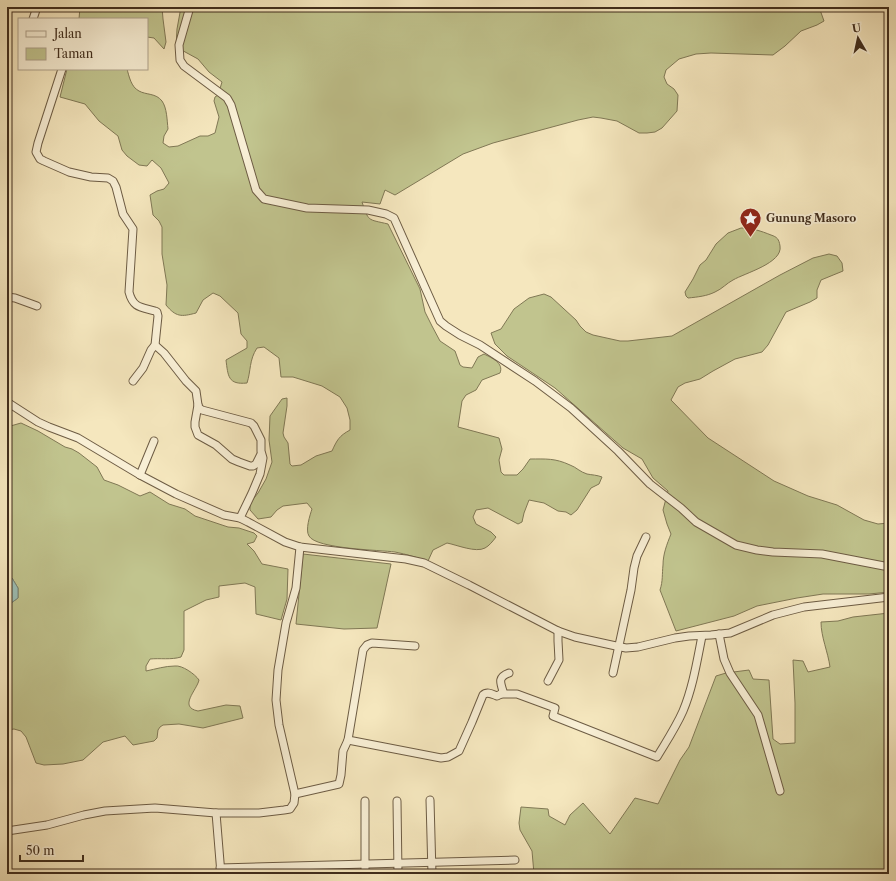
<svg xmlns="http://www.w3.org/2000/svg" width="896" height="881" viewBox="0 0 896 881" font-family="'Libre Caslon Text',serif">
	<rect width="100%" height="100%" fill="#f5e7be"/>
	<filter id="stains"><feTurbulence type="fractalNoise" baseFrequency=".005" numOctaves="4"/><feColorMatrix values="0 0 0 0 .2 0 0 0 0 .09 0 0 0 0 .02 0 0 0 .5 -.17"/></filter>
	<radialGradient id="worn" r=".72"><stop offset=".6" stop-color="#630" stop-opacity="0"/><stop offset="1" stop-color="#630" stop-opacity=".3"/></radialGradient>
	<g fill="#c1c48e" stroke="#807855">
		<polygon points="80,7 162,7 163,19 166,42 164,49 154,38 147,37 147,19 79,19"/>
		<path d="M 181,7 L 669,7 L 677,10 L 693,7 L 819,7 L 824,21 L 817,25 L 801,31 L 785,46 L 773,55 L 711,53 L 696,54 L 679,59 L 666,70 L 664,77 L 667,84 L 674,89 L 678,95 L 677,111 L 662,128 L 655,132 L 647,133 L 639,133 L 617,121 L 601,118 L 593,117 L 578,120 L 493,143 L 463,154 L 395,195 L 385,190 L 380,204 L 362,202 C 369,222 367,219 388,224 L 420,289 L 425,312 L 432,326 L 440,341 L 455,351 L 460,365 L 463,367 L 472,368 L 478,357 L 484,354 C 492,358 504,363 500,373 L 482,380 L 476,390 L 466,395 L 462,401 L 458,427 L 499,438 L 502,449 L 499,460 L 501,472 L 504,475 L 517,475 L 523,469 L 530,459 C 546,459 555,458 570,465 C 576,467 580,472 587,474 C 592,475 597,475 602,477 L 599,484 L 591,488 L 577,510 L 571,515 L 566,512 L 558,511 L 544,503 L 529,500 L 524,513 L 522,522 L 518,524 L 488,508 L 476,510 L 473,517 L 476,524 L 491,532 L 496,537 C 493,541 489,546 485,548 C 476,553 457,545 447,543 L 433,550 L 428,561 C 418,558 406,554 395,552 C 380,550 316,549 309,536 C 305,530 310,515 312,509 L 307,503 L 283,506 L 277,510 L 271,517 L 258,519 L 250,510 L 250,503 L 258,493 L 266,479 L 272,462 L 269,440 L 270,416 L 282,399 L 287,398 L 287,406 L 283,433 L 284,437 L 288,443 L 290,464 L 292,466 L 301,465 L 316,456 L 332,451 C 337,440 339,436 350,430 L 350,420 L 347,408 L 340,397 L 322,386 L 293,377 L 281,377 L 279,358 L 264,347 L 257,348 C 249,360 251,371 247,383 C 228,385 228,376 226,360 L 247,348 L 247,341 L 241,334 L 238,313 L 220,296 L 213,293 L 203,300 L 196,313 C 181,317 176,317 166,305 L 167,285 L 162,254 L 162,227 L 159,221 L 153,215 L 150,195 L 157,191 L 164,189 L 169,183 L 161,168 L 152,160 L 147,166 L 139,165 L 127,156 L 122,150 L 118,136 L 99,121 L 85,104 L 60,97 L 67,69 L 127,69 C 129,76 131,87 139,91 C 146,95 156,93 162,101 C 167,108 167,120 168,129 L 164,136 L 163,143 L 169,147 L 178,146 L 200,136 L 208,136 L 215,133 L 219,117 L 214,101 L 215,97 L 218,95 L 222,82 L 209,72 L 198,59 L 176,47 L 177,29 Z"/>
		<path d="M 741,228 C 752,228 761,231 771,235 C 777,237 779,239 780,246 C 783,263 745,273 733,280 C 727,283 722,289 715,292 C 707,296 698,297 688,298 L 686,296 L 685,292 L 693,279 L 700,265 L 706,260 L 716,244 L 728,233 Z"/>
		<path d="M 829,254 L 837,256 L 842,263 L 843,271 L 821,280 L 817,290 L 817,298 L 810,302 L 786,312 L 768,345 L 762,352 L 735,359 L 713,371 L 700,379 L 685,383 L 678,387 L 671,400 L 708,438 L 774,481 L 808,496 L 837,505 L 864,520 L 878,524 L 889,523 L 889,592 L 869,594 L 823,594 L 797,598 L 757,606 L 734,616 L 676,631 L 660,590 C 663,581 662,574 663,565 C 663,554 667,544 671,534 L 667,524 L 663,510 L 668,491 L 653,478 L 642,459 L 623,448 L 555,388 L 507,356 L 495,344 L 491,333 L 501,329 L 514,309 L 529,298 L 544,294 L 551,297 L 576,320 L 580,326 L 586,332 L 593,335 L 620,341 L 628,341 L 672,336 L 780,275 L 813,258 Z"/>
		<path d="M 21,423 L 38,431 L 65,447 L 72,449 L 79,453 L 97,467 L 104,480 L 118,485 L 140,496 L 150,492 L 169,504 L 185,509 L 195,516 L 228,527 L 239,528 L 254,533 L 257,536 L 254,542 L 247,544 L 254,551 L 262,564 L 288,569 L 287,599 L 281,620 L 256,614 L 255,587 L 245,583 L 219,586 L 219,597 L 206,600 L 184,611 L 184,650 L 181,657 C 171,660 160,658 150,659 L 146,666 L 146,671 C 156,669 165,666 175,666 C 182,665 195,674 199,680 C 197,690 178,707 198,711 L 226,705 L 240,706 L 243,718 L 203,728 L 179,724 L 163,725 L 160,727 L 158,730 L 157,738 L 154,741 L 133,745 L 125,736 L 103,742 L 83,760 L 63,764 L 44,765 L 36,763 L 26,737 L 21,731 L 14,729 L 7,730 L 7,606 L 18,598 L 18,588 L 12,578 L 7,576 L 7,427 Z"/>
		<polygon points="303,554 391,564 377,628 344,629 296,624"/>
		<path d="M 889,613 L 889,874 L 534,874 L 532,851 L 520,830 L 519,823 L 521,807 L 548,809 L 549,816 L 565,825 L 570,815 L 583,803 L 610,834 L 635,798 L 658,804 L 680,760 L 689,747 L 716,676 L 726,673 L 749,670 L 753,679 L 769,680 L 773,739 L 780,744 L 795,743 L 795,703 L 793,660 L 803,661 L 808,672 L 830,667 C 828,652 821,637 821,622 L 838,621 L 853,617 Z"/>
	</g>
	<polygon fill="#9cbfb5" stroke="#778578" points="7,576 12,578 18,588 18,598 7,606"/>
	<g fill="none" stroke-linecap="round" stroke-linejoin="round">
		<defs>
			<g id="street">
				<polyline points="190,7 179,45 180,60 184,66 227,98 231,105 256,190 264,199 307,208 368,210 386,214 394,218 440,321 446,326 460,335 480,345 535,381 571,408 618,451 650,484 681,508 696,522 736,545 757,550 773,552 822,554 884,566 889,566"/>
				<polyline points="33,19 37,7"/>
				<path d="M 62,69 L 38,143 L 36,152 L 40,159 L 44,161 L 69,172 L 91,177 L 108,178 L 113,181 L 116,187 L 123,214 L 133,229 L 129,292 C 133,308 141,307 155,311 L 157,312 L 158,316 L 155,345 L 151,350 L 143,368 L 133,381"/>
				<polyline points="7,297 15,298 37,306"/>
				<polyline points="155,345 164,353 186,381 196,391 198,405 195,422 195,427 198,435 216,445 232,459 239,462 250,466 253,466 256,464 261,454"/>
				<polyline points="7,402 38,422 49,427 78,438 140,475 176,494 224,515 240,518 248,522 285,542 300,547 406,559 424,563 469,585 558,631 575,637 616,646 626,648 638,647 675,638 689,636 711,635 730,633 773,615 804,607 889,597"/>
				<polyline points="198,405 199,408 202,410 251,423 254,426 261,440 261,451 263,458 260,474 252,493 240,518"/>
				<polyline points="140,475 154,441"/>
				<polyline points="719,634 724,659 730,673 758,715 780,791"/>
				<polyline points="613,673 631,590 634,568 637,556 646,537"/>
				<polyline points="548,681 559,660 558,641 558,631"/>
				<path d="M 501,694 L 517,694 L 555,708 L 553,716 L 657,757 C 666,742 676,727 683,711 C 693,687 697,661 702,636"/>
				<path d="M 348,740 L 441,758 L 448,757 L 459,751 L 472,722 L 483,695 C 487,691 492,694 497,696 L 501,694 L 503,691 C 500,682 498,677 509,673"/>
				<polyline points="295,794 339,784 341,775 343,751 348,740 363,650 367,645 372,643 415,646"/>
				<polyline points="430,800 432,874"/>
				<polyline points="365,801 365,874"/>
				<polyline points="397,801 398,874"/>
				<polyline points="216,813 221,874"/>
				<polyline points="7,831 47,825 84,815 105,811 155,808 216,813 259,813 284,810 290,809 294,803 295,794 279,725 276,700 278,670 286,623 296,588 300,547"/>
				<polyline points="220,868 515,860"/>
			</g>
		</defs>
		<use href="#street" stroke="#6d5c44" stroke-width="9"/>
		<use href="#street" stroke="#f8efd5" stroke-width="7"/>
	</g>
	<defs>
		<symbol id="sight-pin" viewBox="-11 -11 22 30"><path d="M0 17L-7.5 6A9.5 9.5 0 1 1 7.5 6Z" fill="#8f2418" stroke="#f8efd5"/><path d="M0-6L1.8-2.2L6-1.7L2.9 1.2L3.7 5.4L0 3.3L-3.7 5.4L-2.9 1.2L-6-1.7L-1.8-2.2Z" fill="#fff"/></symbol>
	</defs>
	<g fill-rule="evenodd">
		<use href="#sight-pin" x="738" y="206" width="25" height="34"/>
	</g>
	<g text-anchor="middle" stroke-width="3.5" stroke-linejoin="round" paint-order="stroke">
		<g font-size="11" font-weight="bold" fill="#402d1c" stroke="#f8efd5" text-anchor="start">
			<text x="766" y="222">Gunung Masoro</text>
		</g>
	</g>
	<rect width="896" height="881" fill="none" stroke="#f5e7be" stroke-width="24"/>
	<rect x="8" y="8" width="880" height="865" fill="none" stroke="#402d1c" stroke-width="2"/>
	<rect x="12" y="12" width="872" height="857" fill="none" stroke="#402d1c"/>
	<rect x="18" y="18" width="130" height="52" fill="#f8efd5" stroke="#aea18b"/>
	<rect x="26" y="31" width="20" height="6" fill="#f8efd5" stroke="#aea18b"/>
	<text x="54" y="38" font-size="12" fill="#402d1c">Jalan</text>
	<rect x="26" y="48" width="20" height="12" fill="#c1c48e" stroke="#aea18b"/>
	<text x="54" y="58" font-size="12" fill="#402d1c">Taman</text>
	<g transform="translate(858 38) rotate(351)" stroke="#f8efd5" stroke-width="3" paint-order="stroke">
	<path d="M0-3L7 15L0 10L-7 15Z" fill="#402d1c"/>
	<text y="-6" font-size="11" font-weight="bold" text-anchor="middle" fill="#402d1c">U</text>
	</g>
	<path d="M20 855v6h63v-6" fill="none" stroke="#402d1c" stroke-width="2"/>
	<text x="26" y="855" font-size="12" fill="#402d1c" stroke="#f8efd5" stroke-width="3" paint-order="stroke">50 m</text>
	<rect width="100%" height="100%" filter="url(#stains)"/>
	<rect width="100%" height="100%" fill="url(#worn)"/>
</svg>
